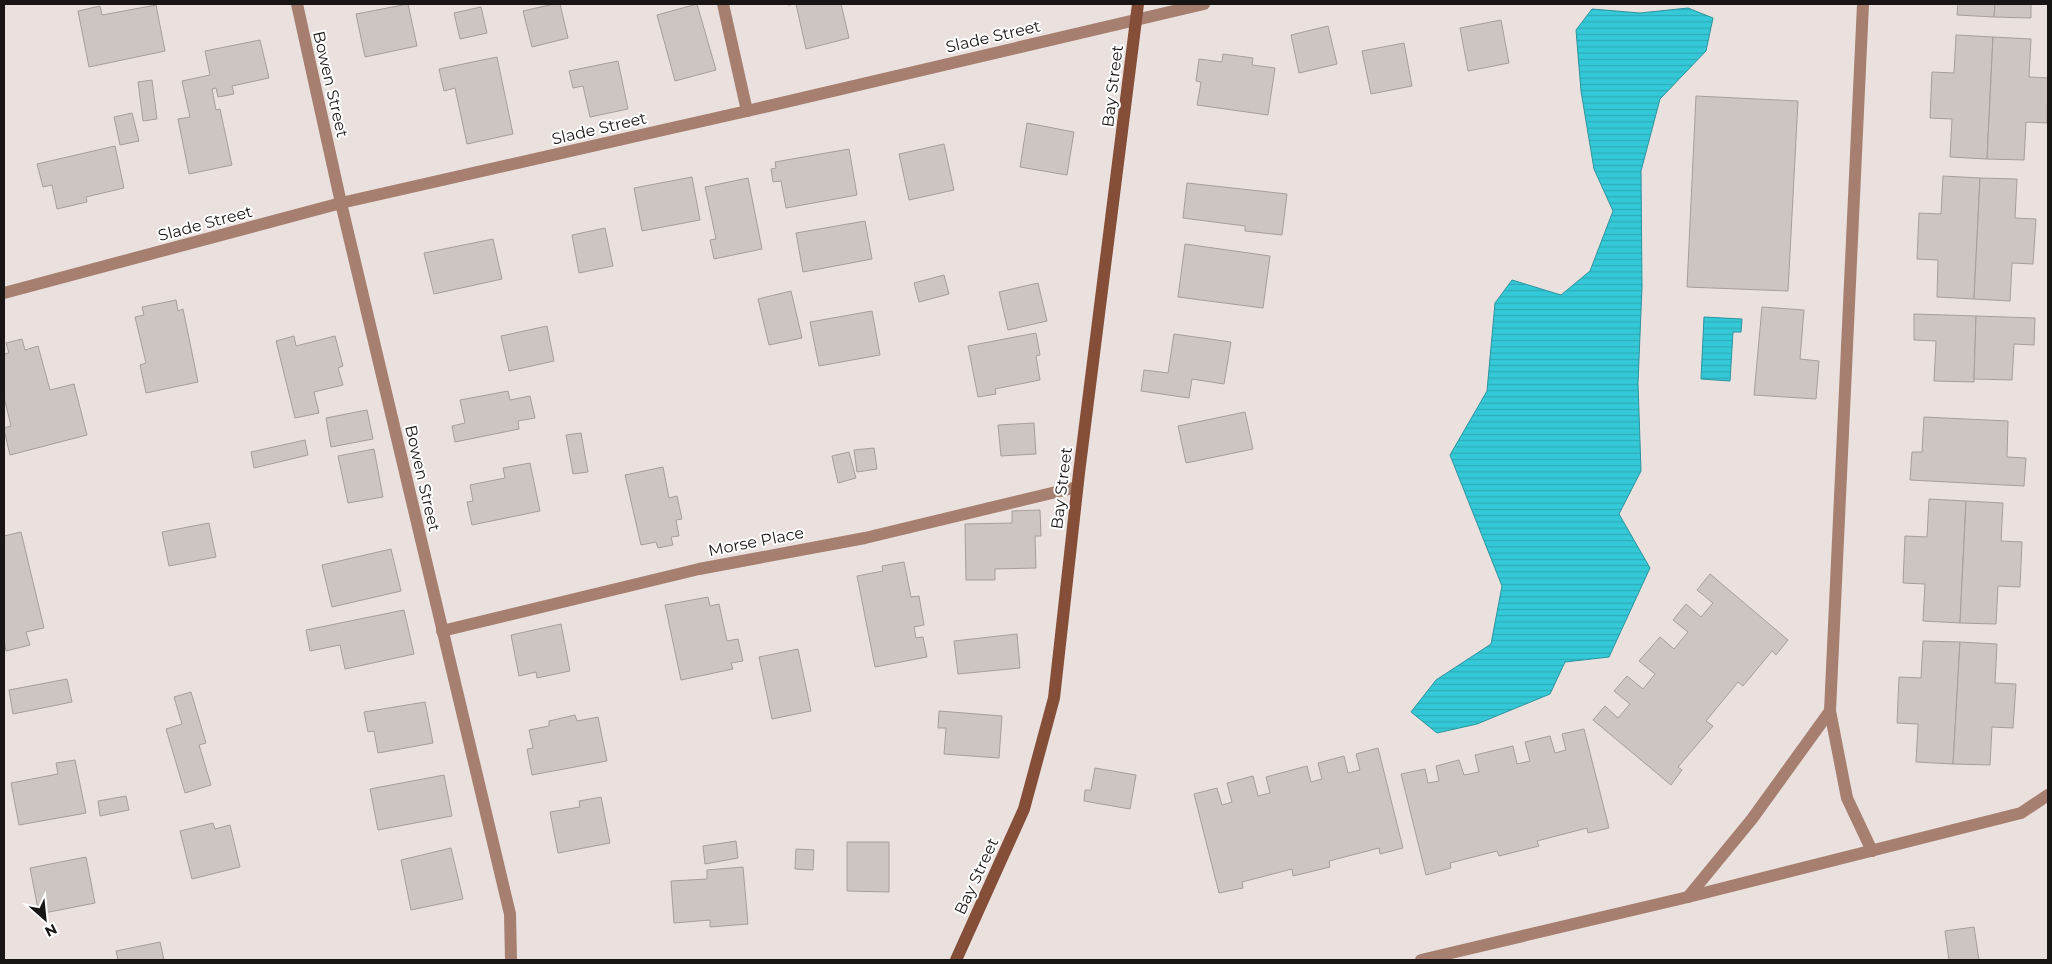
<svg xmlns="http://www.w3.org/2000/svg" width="2052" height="964" viewBox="0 0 2052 964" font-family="Montserrat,sans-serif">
	<defs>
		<pattern id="water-rules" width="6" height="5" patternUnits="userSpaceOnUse" patternTransform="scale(1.25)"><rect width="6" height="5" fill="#34c9d8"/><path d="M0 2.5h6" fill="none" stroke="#2dacb8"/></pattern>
	</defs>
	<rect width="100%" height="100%" fill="#eae1de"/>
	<g fill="url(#water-rules)" stroke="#2c939d">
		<polygon points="1688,8 1713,18 1706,51 1660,99 1641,171 1642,287 1638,383 1641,471 1619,514 1650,568 1609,657 1565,662 1550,694 1477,724 1437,733 1411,712 1436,680 1491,644 1502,586 1450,455 1487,391 1495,303 1512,280 1561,295 1590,271 1613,211 1594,169 1581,91 1576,30 1592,9 1640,13"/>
		<polygon points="1704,317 1742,319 1741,332 1733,332 1730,381 1701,379"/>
	</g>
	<g fill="#cdc5c1" stroke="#a69e9b">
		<polygon points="408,4 417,46 365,57 356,14"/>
		<polygon points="554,4 560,4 568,38 532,47 523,11"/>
		<polygon points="697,4 716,70 675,81 657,15"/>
		<polygon points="788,4 841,4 849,38 806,49 796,4 788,5"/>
		<polygon points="1958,4 1995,4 1994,17 1957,15"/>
		<polygon points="1995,4 2031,4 2031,18 1994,17"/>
		<polygon points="156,5 165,51 89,67 78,11 100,6 102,15"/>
		<polygon points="481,7 487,33 460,39 454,13"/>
		<polygon points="1501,20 1509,63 1468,71 1460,28"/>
		<polygon points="1328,26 1337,64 1299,73 1291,35"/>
		<polygon points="1956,35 1993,37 1987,159 1950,157 1952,119 1930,118 1932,72 1954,73"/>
		<polygon points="1993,37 2031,39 2029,77 2048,78 2047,123 2026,122 2024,160 1987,159"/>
		<polygon points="260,40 269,78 232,86 234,94 218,97 216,88 212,89 216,110 220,109 232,165 189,174 178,119 190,117 182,81 210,75 205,51"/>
		<polygon points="1404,43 1412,86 1371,94 1362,51"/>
		<polygon points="1223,54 1253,58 1252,65 1275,68 1268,115 1197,105 1201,82 1196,81 1199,59 1222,62"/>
		<polygon points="497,57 513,134 467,144 455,88 444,91 439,69"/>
		<polygon points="618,61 628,109 590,117 583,86 573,88 569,71"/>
		<polygon points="152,80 157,119 143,121 138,82"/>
		<polygon points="1696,96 1798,101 1788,291 1687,287"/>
		<polygon points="132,113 139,141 120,145 114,117"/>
		<polygon points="1027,123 1074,132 1067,175 1020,167"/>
		<polygon points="944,144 954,190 909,200 899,154"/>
		<polygon points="115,146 124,188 86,197 87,202 57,209 52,185 43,187 37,164"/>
		<polygon points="849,149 857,195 786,208 781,181 773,182 771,169 776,168 775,162"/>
		<polygon points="1943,176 1980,178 1974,299 1937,297 1938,260 1917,259 1919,213 1941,214"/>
		<polygon points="692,177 700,220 642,231 634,188"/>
		<polygon points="748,178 762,249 714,259 710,240 716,239 705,187"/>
		<polygon points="1980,178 2017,179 2015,218 2036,219 2033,264 2012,263 2010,301 1974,299"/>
		<polygon points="1187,183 1287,194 1282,235 1245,231 1245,226 1183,218"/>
		<polygon points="865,221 872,259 803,272 796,233"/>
		<polygon points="605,228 613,266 579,273 572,235"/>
		<polygon points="493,239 502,279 434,294 424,253"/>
		<polygon points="1185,244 1270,256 1263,308 1178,297"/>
		<polygon points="944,275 949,294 919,302 914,283"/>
		<polygon points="1038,283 1047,321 1008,330 999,292"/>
		<polygon points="791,291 802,338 769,345 758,299"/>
		<polygon points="176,300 178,311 183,309 198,382 146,393 140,365 146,363 135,317 144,315 142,307"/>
		<polygon points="1762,307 1804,310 1800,359 1819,361 1816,399 1754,395"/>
		<polygon points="872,311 880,355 819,366 810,322"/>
		<polygon points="1914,314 1976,316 1974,382 1934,381 1936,341 1914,340"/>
		<polygon points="1976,316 2035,318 2034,345 2014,344 2012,380 1974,379"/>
		<polygon points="547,326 554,361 509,371 501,336"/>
		<polygon points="1036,333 1040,355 1036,356 1040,380 995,389 996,394 978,397 968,346"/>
		<polygon points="1174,334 1231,342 1224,384 1192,379 1189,398 1141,391 1144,370 1168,373"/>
		<polygon points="294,336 296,346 335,336 343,366 338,368 343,385 314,392 319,413 295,418 276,341"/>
		<polygon points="22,339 25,350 38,346 50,390 74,384 87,435 10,455 4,430 4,428 11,426 4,397 4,354 9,353 6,343"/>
		<polygon points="508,391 510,400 530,396 535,418 518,421 519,429 455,442 452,426 465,423 460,400"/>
		<polygon points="367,410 373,439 331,447 326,418"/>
		<polygon points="1245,412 1253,449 1186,463 1178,426"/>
		<polygon points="1924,417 2008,421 2007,457 2026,458 2024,486 1910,480 1912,452 1922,452"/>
		<polygon points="1034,423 1036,454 1001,456 998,425"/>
		<polygon points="581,433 588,472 573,474 566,435"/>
		<polygon points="305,440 308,455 254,468 251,452"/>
		<polygon points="874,448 877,469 857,472 854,450"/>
		<polygon points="374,449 383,497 348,503 338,456"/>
		<polygon points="849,452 856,478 838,483 832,456"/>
		<polygon points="530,463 540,511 472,525 467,502 473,501 470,485 505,478 503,468"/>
		<polygon points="663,467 669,498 677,496 682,519 676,520 679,536 671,537 673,545 658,548 656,542 641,545 625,475"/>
		<polygon points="1929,499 1966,501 1960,623 1923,621 1925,584 1903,583 1905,536 1927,537"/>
		<polygon points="1966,501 2003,503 2001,541 2022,542 2020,587 1998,586 1996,624 1960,623"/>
		<polygon points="1040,510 1041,536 1035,536 1036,568 995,569 995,580 966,580 965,524 1012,523 1012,511"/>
		<polygon points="209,523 216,557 169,566 162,532"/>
		<polygon points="21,532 44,628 26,632 30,645 6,651 4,640 4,536"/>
		<polygon points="391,549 401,591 332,607 322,565"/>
		<polygon points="904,562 911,597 919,596 924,625 914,627 916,638 923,637 927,657 875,667 857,576 883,571 882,566"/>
		<polygon points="1710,574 1788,640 1776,655 1772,651 1743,686 1738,682 1706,721 1713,726 1678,767 1682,770 1671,785 1593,720 1605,706 1618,718 1630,704 1614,691 1627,676 1643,689 1655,674 1639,661 1660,637 1674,649 1688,632 1673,620 1686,604 1701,617 1713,603 1697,590"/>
		<polygon points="708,597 710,606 719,604 727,641 738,639 743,661 731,663 733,669 681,680 665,605"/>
		<polygon points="404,610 414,654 345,669 340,645 310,651 306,630"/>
		<polygon points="561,624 570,671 537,678 536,672 519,676 511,635"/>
		<polygon points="1017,634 1020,668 958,674 954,641"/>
		<polygon points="1923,641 1960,642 1953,764 1916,762 1918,724 1897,723 1899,677 1921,678"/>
		<polygon points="1960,642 1997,644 1995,683 2016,684 2013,728 1992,727 1990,765 1953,764"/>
		<polygon points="798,649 811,711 772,719 759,657"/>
		<polygon points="67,679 72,702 13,714 9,690"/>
		<polygon points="191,692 206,743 199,745 211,785 185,793 166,729 182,724 174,697"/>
		<polygon points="425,702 433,743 378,753 374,731 368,732 364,712"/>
		<polygon points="939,711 1002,716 999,758 944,754 946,728 938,728"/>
		<polygon points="575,715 577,721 598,717 607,761 532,775 527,749 533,748 529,730 549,726 549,721"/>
		<polygon points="1584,729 1609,828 1588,833 1587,828 1537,841 1539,846 1499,856 1497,851 1450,863 1451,868 1426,875 1401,774 1425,769 1428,783 1439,781 1436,766 1459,760 1464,775 1479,772 1475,755 1513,746 1517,764 1530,761 1525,742 1550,736 1555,753 1566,750 1562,734"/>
		<polygon points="1378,748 1403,848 1380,854 1379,848 1329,861 1330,867 1293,876 1292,869 1242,882 1243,888 1219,893 1194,794 1217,788 1222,805 1232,802 1227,783 1253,776 1258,796 1270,793 1266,777 1307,766 1311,782 1322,779 1318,763 1344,756 1348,773 1360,770 1356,754"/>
		<polygon points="75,760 86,813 19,825 11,783 58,774 56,763"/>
		<polygon points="1095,768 1136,775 1130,809 1084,801 1085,790 1091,790"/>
		<polygon points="444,775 452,816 378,830 370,789"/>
		<polygon points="126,796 129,810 100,816 98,801"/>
		<polygon points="601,797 610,843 558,853 550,812 580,807 579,801"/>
		<polygon points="213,823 215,829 230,825 240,867 192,879 180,831"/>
		<polygon points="736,841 738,858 705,864 703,846"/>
		<polygon points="847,842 889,842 889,892 847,891"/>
		<polygon points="451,848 463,899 411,910 401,860"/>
		<polygon points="796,849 814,850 813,870 795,869"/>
		<polygon points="86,857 95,903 39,914 30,868"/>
		<polygon points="743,867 748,924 710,927 710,920 674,923 671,881 707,879 707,870"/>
		<polygon points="1974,927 1979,960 1949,960 1945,931"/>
		<polygon points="160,942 164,960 118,960 116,951"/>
	</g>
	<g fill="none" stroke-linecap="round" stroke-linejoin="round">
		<g stroke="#a67f70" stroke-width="12">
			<polyline points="297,4 341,203 510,914 511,960"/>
			<polyline points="723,4 747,111"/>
			<polyline points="4,293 341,203 747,111 1204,4"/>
			<polyline points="442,631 699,569 865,538 1077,487"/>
			<polyline points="1830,711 1847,798 1872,851"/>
			<polyline points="1688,897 1752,819 1830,711 1863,4"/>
			<polyline points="1421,960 1688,897 2021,813 2048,795"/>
		</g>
		<polyline stroke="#854e39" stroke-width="12" points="956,960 1024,809 1054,698 1079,473 1138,4"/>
	</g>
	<g text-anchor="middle" stroke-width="4" stroke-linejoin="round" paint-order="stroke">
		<g font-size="16" fill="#181514" stroke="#fff">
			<text transform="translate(993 36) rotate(-13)" y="6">Slade Street</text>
			<text transform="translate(331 84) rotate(77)" y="6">Bowen Street</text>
			<text transform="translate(1112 86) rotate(-83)" y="6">Bay Street</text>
			<text transform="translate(599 128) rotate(-13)" y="6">Slade Street</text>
			<text transform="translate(205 223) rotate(-15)" y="6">Slade Street</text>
			<text transform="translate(423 478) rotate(77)" y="6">Bowen Street</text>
			<text transform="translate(1061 488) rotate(-83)" y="6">Bay Street</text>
			<text transform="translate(756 541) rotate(-11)" y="6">Morse Place</text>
			<text transform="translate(976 876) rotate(-65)" y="6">Bay Street</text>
		</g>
	</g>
	<rect width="2052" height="964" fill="none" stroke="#181514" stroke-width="10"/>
	<g transform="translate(45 919) rotate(153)" stroke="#ffffff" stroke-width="4" paint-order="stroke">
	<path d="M0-4L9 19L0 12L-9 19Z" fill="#181514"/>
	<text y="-8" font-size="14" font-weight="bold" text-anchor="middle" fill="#181514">N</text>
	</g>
</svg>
